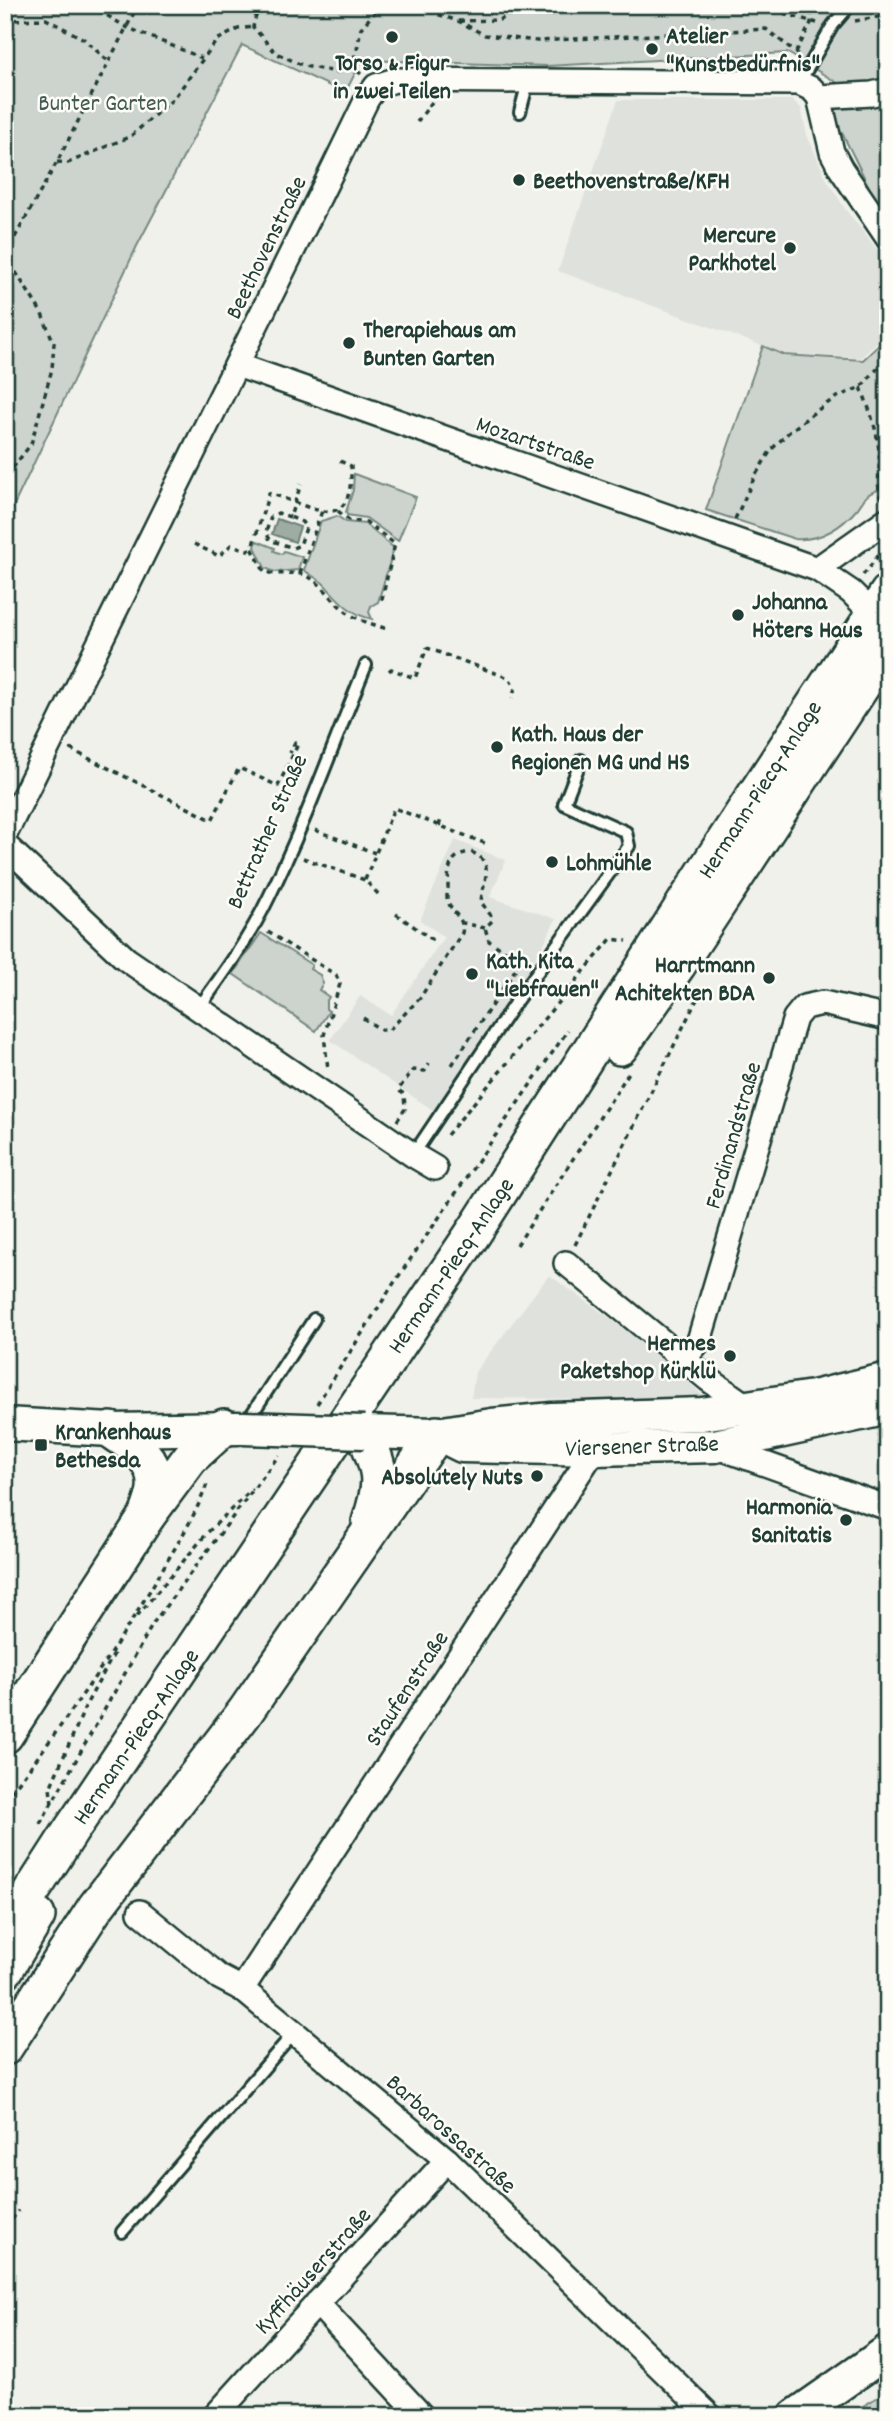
<svg xmlns="http://www.w3.org/2000/svg" width="893" height="2421" viewBox="0 0 893 2421" font-family="Dekko,sans-serif">
	<rect width="100%" height="100%" fill="#f0f1eb"/>
	<filter id="ink" filterUnits="userSpaceOnUse"><feTurbulence type="fractalNoise" baseFrequency=".0143" numOctaves="2"/><feDisplacementMap in="SourceGraphic" scale="14" xChannelSelector="R" yChannelSelector="G"/><feConvolveMatrix kernelMatrix="1 2 1 2 8 2 1 2 1" color-interpolation-filters="sRGB"/></filter>
	<g filter="url(#ink)">
		<g fill="#dfe2dc">
			<polygon points="618,100 792,100 801,108 807,135 826,178 846,210 888,263 888,320 882,337 861,358 784,354 558,271"/>
			<polygon points="455,840 506,860 490,897 556,919 540,952 434,1111 330,1040 360,996 391,1015 444,937 420,920"/>
			<polygon points="549,1275 614,1321 663,1359 708,1400 471,1398 475,1372"/>
		</g>
		<g fill="#cdd3cd" stroke="#768880" stroke-width="2">
			<polygon points="5,5 888,5 888,79 846,88 788,53 547,66 362,60 345,93 242,45 137,246 5,524"/>
			<polygon points="888,100 888,224 872,203 872,193 842,133 833,127 831,119 837,107"/>
			<path d="M 888,328 L 888,486 C 882,490 873,490 868,495 C 864,498 861,504 858,508 C 841,528 821,541 795,539 L 706,510 L 763,346 L 784,355 L 863,360 L 884,340 Z"/>
			<polygon points="354,474 416,497 398,541 366,518 347,515 346,512 353,490"/>
			<path d="M 337,516 L 346,522 L 365,524 L 394,548 L 378,602 L 371,606 L 369,612 L 372,619 C 349,614 338,599 323,583 C 317,578 310,575 304,570 L 321,521 Z"/>
			<polygon points="257,541 275,548 274,551 282,554 284,551 302,557 298,570 275,572 265,568 255,547"/>
			<polygon points="261,933 312,965 310,969 320,975 323,983 319,990 329,997 326,1002 326,1009 329,1011 316,1031 233,974"/>
			<polygon points="888,2391 888,2412 881,2416 869,2416 863,2406"/>
		</g>
		<polygon fill="#9faca4" stroke="#6c8077" stroke-width="2" points="277,519 300,527 295,542 272,534"/>
		<g fill="none" stroke-linecap="round" stroke-linejoin="round">
			<defs>
				<g id="lane">
					<polyline points="799,83 833,25 850,5"/>
					<polyline points="520,112 528,82"/>
					<path d="M 198,1009 C 224,973 250,937 269,897 C 306,822 334,742 366,665"/>
					<polyline points="413,1155 517,1000 629,846 626,832 564,804 581,760"/>
					<polyline points="246,1423 314,1319"/>
					<polyline points="122,2232 294,2033"/>
				</g>
				<g id="street">
					<polyline points="819,97 872,94 888,90"/>
					<polyline points="237,365 817,569 851,592 874,615"/>
					<polyline points="817,569 888,519"/>
					<polyline points="5,834 333,169 367,99 376,86 395,80 799,83 812,89 819,97 832,152 841,169 888,238"/>
					<polyline points="5,845 126,959 413,1155 435,1168"/>
					<polyline points="566,1263 708,1379 749,1408"/>
					<polyline points="685,1358 699,1341 795,1018 804,1007 823,1003 888,1018"/>
					<polyline points="715,1446 888,1508"/>
					<polyline points="140,1912 219,1977 242,1989 447,2160 710,2416"/>
					<polyline points="242,1989 600,1441"/>
					<polyline points="317,2303 422,2416"/>
					<polyline points="215,2416 447,2160"/>
				</g>
				<g id="secondary">
					<polyline points="5,1424 111,1430 238,1428"/>
					<polyline points="364,1432 437,1434 492,1425 552,1419 702,1414 813,1397 888,1379"/>
					<polyline points="454,1442 462,1446 595,1449 715,1446 888,1408"/>
					<polyline points="795,2416 888,2351"/>
				</g>
				<g id="primary">
					<polyline points="620,1047 677,966 888,646"/>
					<path d="M 111,1430 C 132,1445 158,1459 155,1489 C 154,1498 150,1508 147,1516"/>
					<path d="M 364,1432 C 381,1471 384,1481 370,1522"/>
					<polyline points="5,1735 147,1516 190,1458 224,1427"/>
					<polyline points="5,1933 70,1832 474,1232 715,856 888,593"/>
					<polyline points="5,1970 37,1916"/>
					<polyline points="5,2047 95,1908 245,1712 437,1434"/>
				</g>
			</defs>
			<use href="#lane" stroke="#1f3d34" stroke-width="16"/>
			<use href="#street" stroke="#1f3d34" stroke-width="28"/>
			<use href="#secondary" stroke="#1f3d34" stroke-width="37"/>
			<use href="#primary" stroke="#1f3d34" stroke-width="40"/>
			<g stroke="#1f3d34" stroke-width="3.5" stroke-dasharray="5 5" stroke-linecap="butt">
				<polyline points="90,5 126,27 202,58"/>
				<polyline points="259,5 253,27 276,53 304,66 337,72 351,66"/>
				<polyline points="410,5 458,21 485,35 537,41 766,29 798,54"/>
				<polyline points="755,5 817,23"/>
				<polyline points="5,20 46,19 84,39 108,61"/>
				<polyline points="459,21 499,20 530,5"/>
				<polyline points="855,21 888,15"/>
				<polyline points="796,52 811,23 812,5"/>
				<polyline points="361,74 351,66 357,50 361,28 381,5"/>
				<polyline points="417,122 432,102"/>
				<polyline points="57,162 68,163 131,136 174,98 217,40 238,29 253,27"/>
				<polyline points="5,255 57,162 138,5"/>
				<polyline points="5,255 41,312 54,343 52,369 31,444 5,478"/>
				<path d="M 861,387 C 869,409 877,428 879,451 C 881,468 875,485 882,500"/>
				<path d="M 340,461 L 351,466 C 353,537 313,507 269,493 L 252,548 L 264,571 C 278,578 294,569 307,576 C 323,584 331,599 344,610 C 358,621 373,624 390,630"/>
				<polyline points="880,498 888,490"/>
				<polyline points="338,511 349,520 366,522 395,544 381,603"/>
				<polyline points="290,517 278,513 271,517 266,532 270,540 293,548 300,545 306,528 302,522 290,517 301,484"/>
				<polyline points="735,519 755,476 771,450 788,433 812,414 835,398 861,387 888,357"/>
				<polyline points="194,544 219,556 231,545 248,550 252,548"/>
				<polyline points="300,573 322,511"/>
				<polyline points="863,575 882,551"/>
				<polyline points="389,671 391,669 415,678 427,648 509,678 515,688 512,698"/>
				<polyline points="70,749 212,820 239,768 278,786 298,744 295,742 290,753"/>
				<polyline points="439,826 441,819"/>
				<polyline points="315,830 375,853"/>
				<polyline points="303,858 365,880 379,895"/>
				<polyline points="365,880 394,808 487,844"/>
				<polyline points="396,914 436,942"/>
				<polyline points="268,932 336,975 340,984 324,1035 328,1069"/>
				<path d="M 363,1018 L 381,1030 L 389,1030 L 420,998 L 462,933 C 465,919 455,916 449,904 C 446,900 447,893 448,888 C 448,869 449,854 471,852 C 497,862 482,883 481,902 L 492,917 L 492,921 L 485,928 L 463,923"/>
				<polyline points="452,1065 521,961 489,941 485,928"/>
				<polyline points="397,1121 405,1109 404,1094 398,1090 413,1070 425,1071 429,1063"/>
				<polyline points="447,1135 611,939 627,941"/>
				<polyline points="517,1245 630,1071"/>
				<polyline points="575,1245 700,993 695,986"/>
				<polyline points="317,1404 394,1283 568,1030"/>
				<polyline points="137,1616 208,1532 252,1489"/>
				<path d="M 5,1800 C 61,1728 113,1654 159,1575 C 177,1544 197,1514 208,1481"/>
				<polyline points="52,1804 50,1788 87,1703 115,1652"/>
				<polyline points="40,1824 154,1622 279,1455"/>
				<polyline points="5,2227 19,2211"/>
			</g>
			<use href="#lane" stroke="#fdfcf7" stroke-width="10"/>
			<use href="#street" stroke="#fdfcf7" stroke-width="23"/>
			<use href="#secondary" stroke="#fdfcf7" stroke-width="32"/>
			<use href="#primary" stroke="#fdfcf7" stroke-width="35"/>
			<defs>
				<polyline id="secondary-bridge" points="243,1428 364,1432"/>
			</defs>
			<use href="#secondary-bridge" stroke="#1f3d34" stroke-width="37" stroke-linecap="butt"/>
			<use href="#secondary-bridge" stroke="#fdfcf7" stroke-width="32"/>
		</g>
	</g>
	<g fill="#1f3d34" stroke="#fdfcf7" stroke-width="2.5">
		<circle cx="392" cy="37" r="7"/>
		<circle cx="652" cy="49" r="7"/>
		<circle cx="519" cy="180" r="7"/>
		<circle cx="790" cy="248" r="7"/>
		<circle cx="349" cy="343" r="7"/>
		<circle cx="738" cy="615" r="7"/>
		<circle cx="497" cy="747" r="7"/>
		<circle cx="552" cy="862" r="7"/>
		<circle cx="472" cy="974" r="7"/>
		<circle cx="769" cy="978" r="7"/>
		<circle cx="730" cy="1356" r="7"/>
		<rect x="34" y="1438" width="14" height="14" rx="3.5"/>
		<circle cx="537" cy="1476" r="7"/>
		<circle cx="846" cy="1520" r="7"/>
	</g>
	<g text-anchor="middle" stroke-width="5" stroke-linejoin="round" paint-order="stroke">
		<g font-size="24" font-weight="bold" fill="#1f3d34" stroke="#fdfcf7" text-anchor="start">
			<text x="666" y="43">Atelier<tspan x="666" dy="28">"Kunstbedürfnis"</tspan></text>
			<text x="392" y="70" text-anchor="middle">Torso &amp; Figur<tspan x="392" dy="28">in zwei Teilen</tspan></text>
			<text x="533" y="188">Beethovenstraße/KFH</text>
			<text x="776" y="242" text-anchor="end">Mercure<tspan x="776" dy="28">Parkhotel</tspan></text>
			<text x="363" y="337">Therapiehaus am<tspan x="363" dy="28">Bunten Garten</tspan></text>
			<text x="752" y="609">Johanna<tspan x="752" dy="28">Höters Haus</tspan></text>
			<text x="511" y="741">Kath. Haus der<tspan x="511" dy="28">Regionen MG und HS</tspan></text>
			<text x="566" y="870">Lohmühle</text>
			<text x="486" y="968">Kath. Kita<tspan x="486" dy="28">"Liebfrauen"</tspan></text>
			<text x="755" y="972" text-anchor="end">Harrtmann<tspan x="755" dy="28">Achitekten BDA</tspan></text>
			<text x="716" y="1350" text-anchor="end">Hermes<tspan x="716" dy="28">Paketshop Kürklü</tspan></text>
			<text x="55" y="1439">Krankenhaus<tspan x="55" dy="28">Bethesda</tspan></text>
			<text x="523" y="1484" text-anchor="end">Absolutely Nuts</text>
			<text x="832" y="1514" text-anchor="end">Harmonia<tspan x="832" dy="28">Sanitatis</tspan></text>
		</g>
		<g font-size="24" fill="#425b53" stroke="#fdfcf7">
			<text x="103" y="110">Bunter Garten</text>
		</g>
		<g font-size="24" fill="#1f3d34" stroke="#fdfcf7">
			<text transform="translate(265 247) rotate(-64)" y="8">Beethovenstraße</text>
			<text transform="translate(536 442) rotate(19)" y="8">Mozartstraße</text>
			<text transform="translate(759 789) rotate(-57)" y="8">Hermann-Piecq-Anlage</text>
			<text transform="translate(266 831) rotate(-66)" y="8">Bettrather Straße</text>
			<text transform="translate(732 1135) rotate(-74)" y="8">Ferdinandstraße</text>
			<text transform="translate(450 1265) rotate(-56)" y="8">Hermann-Piecq-Anlage</text>
			<text transform="translate(642 1445) rotate(-2)" y="8">Viersener Straße</text>
			<text transform="translate(406 1688) rotate(-57)" y="8">Staufenstraße</text>
			<text transform="translate(135 1736) rotate(-56)" y="8">Hermann-Piecq-Anlage</text>
			<text transform="translate(452 2133) rotate(42)" y="8">Barbarossastraße</text>
			<text transform="translate(312 2270) rotate(-48)" y="8">Kyffhäuserstraße</text>
		</g>
	</g>
	<rect width="893" height="2421" fill="none" stroke="#fdfcf7" stroke-width="28"/>
	<rect x="14" y="14" width="865" height="2393" fill="none" stroke="#1f3d34" stroke-width="2.5" filter="url(#ink)"/>
</svg>
